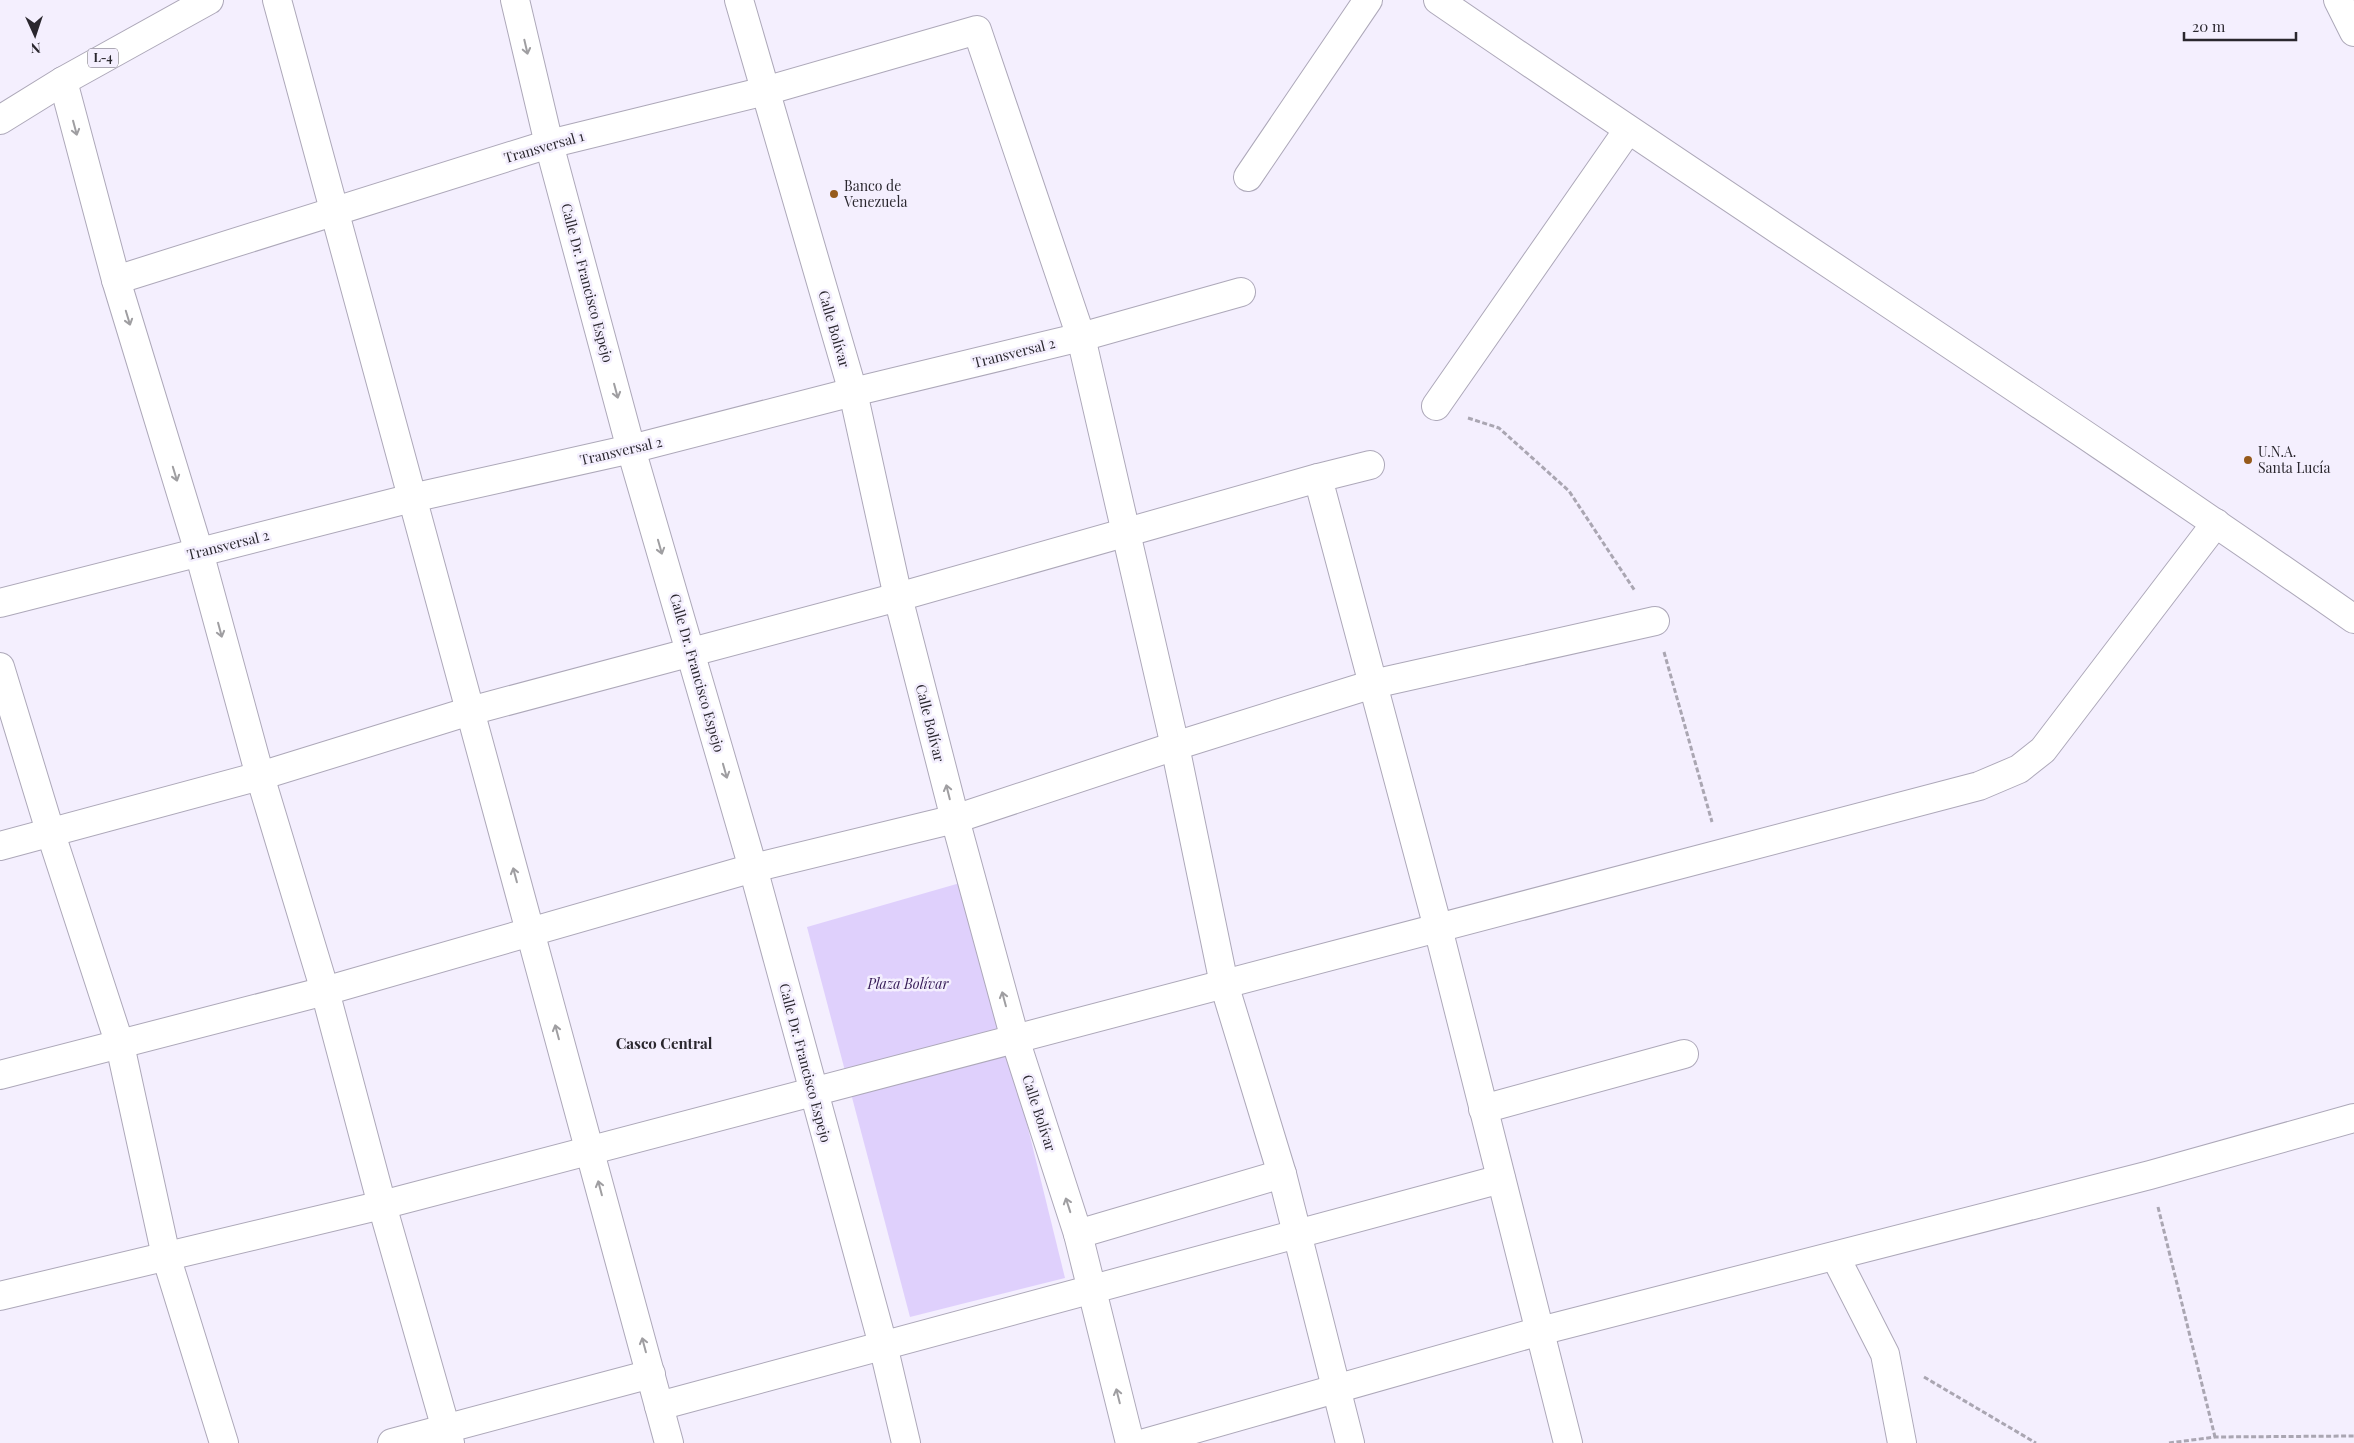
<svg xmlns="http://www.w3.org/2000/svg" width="2354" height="1443" viewBox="0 0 2354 1443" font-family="'Playfair Display',serif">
	<rect width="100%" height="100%" fill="#f4effe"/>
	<polygon fill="#dfd0fc" points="967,881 1065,1278 910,1317 807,927"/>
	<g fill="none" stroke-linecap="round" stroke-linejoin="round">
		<defs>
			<g id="minor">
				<polyline points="277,0 669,1443"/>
				<polyline points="515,0 549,144 631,449 753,868 883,1345 906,1443"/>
				<polyline points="739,0 853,392 898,597 955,819 1015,1039 1078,1234 1130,1443"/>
				<path d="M 1438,0 C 1742,209 2052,408 2354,619"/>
				<polyline points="2338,0 2354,32"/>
				<polyline points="63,81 116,280 199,552 260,776 325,991 382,1205 450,1443"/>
				<polyline points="1248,177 1368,0"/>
				<polyline points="116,280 549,144 765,91 977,30 1081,337 1175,746 1224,984 1282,1174 1350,1443"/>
				<polyline points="1436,406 1628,130"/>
				<polyline points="1370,465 1318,478 1438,928 1568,1443"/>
				<polyline points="0,603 412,498 631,449 853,392 1081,337 1241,292"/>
				<polyline points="0,667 50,831 120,1045 166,1256 224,1443"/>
				<polyline points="0,846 260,776 470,711 898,597 1318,478"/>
				<polyline points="0,1075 325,991 753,868 955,819 1175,746 1373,684 1655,621"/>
				<polyline points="1483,1109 1684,1054"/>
				<polyline points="1078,1234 1282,1174"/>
				<polyline points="1835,1256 1885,1354 1902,1443"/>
				<polyline points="0,1296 382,1205 1979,786 2019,769 2043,750 2216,523"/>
				<polyline points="659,1406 1501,1179"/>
				<polyline points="392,1443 651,1374"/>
				<polyline points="1145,1443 1540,1331 2150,1175 2354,1118"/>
			</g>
			<polyline id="major" points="0,120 63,81 209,0"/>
		</defs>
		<use href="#minor" stroke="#ada8b9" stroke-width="30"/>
		<use href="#major" stroke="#ada8b9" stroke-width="30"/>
		<g stroke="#aaa6b2" stroke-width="3" stroke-dasharray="5 2.5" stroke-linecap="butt">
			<polyline points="1468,418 1499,428 1569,491 1635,591"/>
			<polyline points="1664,652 1712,822"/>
			<polyline points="2158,1207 2215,1437"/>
			<polyline points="1924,1377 2036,1443"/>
			<polyline points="2169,1443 2215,1437 2354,1436"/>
		</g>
		<use href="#minor" stroke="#fff" stroke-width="28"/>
		<use href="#major" stroke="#fff" stroke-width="28"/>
	</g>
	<defs><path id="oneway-shaft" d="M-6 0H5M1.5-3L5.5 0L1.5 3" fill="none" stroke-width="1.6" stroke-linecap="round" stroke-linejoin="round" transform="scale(1.25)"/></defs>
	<g stroke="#9f9ea1">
		<use href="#oneway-shaft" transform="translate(526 47) rotate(77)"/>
		<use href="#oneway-shaft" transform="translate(75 128) rotate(75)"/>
		<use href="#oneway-shaft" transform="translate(128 318) rotate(73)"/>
		<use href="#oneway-shaft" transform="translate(616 391) rotate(75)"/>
		<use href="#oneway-shaft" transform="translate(175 474) rotate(73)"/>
		<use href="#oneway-shaft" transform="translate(660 547) rotate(74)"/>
		<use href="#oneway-shaft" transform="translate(220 630) rotate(75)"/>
		<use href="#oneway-shaft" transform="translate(725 771) rotate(74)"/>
		<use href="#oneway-shaft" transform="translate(948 792) rotate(-104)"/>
		<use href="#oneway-shaft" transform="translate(515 875) rotate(-105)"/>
		<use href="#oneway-shaft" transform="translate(1004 999) rotate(-105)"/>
		<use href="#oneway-shaft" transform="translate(557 1032) rotate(-105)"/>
		<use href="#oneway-shaft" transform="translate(600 1188) rotate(-105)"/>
		<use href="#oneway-shaft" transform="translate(1068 1205) rotate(-108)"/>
		<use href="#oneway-shaft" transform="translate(644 1345) rotate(-105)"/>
		<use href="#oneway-shaft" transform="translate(1118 1396) rotate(-104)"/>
	</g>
	<g fill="#965a1b" stroke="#f4effe" stroke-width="2">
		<circle cx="834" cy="194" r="5"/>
		<circle cx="2248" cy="460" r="5"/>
	</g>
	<g text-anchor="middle" stroke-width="5" stroke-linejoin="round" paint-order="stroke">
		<rect fill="#f4effe" stroke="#67636c" stroke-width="1" x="88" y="48.5" width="30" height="19" rx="4"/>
		<g font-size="12" font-weight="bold" fill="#2a272e">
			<text x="103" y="62">L-4</text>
		</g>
		<g font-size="14" fill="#2a272e" stroke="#f4effe">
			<text transform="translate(544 147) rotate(-16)" y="5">Transversal 1</text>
			<text transform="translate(587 283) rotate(75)" y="5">Calle Dr. Francisco Espejo</text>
			<text transform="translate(834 329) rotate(74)" y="5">Calle Bolívar</text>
			<text transform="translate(1014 353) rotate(-14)" y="5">Transversal 2</text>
			<text transform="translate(621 451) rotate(-13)" y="5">Transversal 2</text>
			<text transform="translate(228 545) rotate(-14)" y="5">Transversal 2</text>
			<text transform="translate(697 673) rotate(74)" y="5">Calle Dr. Francisco Espejo</text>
			<text transform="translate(930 723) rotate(76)" y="5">Calle Bolívar</text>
			<text transform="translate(805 1063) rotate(75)" y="5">Calle Dr. Francisco Espejo</text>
			<text transform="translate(1039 1113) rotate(72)" y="5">Calle Bolívar</text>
		</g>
		<g font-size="14" fill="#2a272e" stroke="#f4effe" text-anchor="start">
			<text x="844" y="191">Banco de<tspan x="844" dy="16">Venezuela</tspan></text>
			<text x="2258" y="457">U.N.A.<tspan x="2258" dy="16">Santa Lucía</tspan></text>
		</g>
		<g font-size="14" font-style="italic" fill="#351a56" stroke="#f4effe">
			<text x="908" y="989">Plaza Bolívar</text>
		</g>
		<g font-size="15" font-weight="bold" fill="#2a272e" stroke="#f4effe">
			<text x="664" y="1049">Casco Central</text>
		</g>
	</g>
	<g transform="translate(35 35) rotate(177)" stroke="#f4effe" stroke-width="4" paint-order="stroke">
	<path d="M0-4L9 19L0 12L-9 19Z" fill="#2a272e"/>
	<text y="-8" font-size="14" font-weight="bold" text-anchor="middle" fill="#2a272e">N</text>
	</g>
	<path d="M2184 32v8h112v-8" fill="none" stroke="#2a272e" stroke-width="2.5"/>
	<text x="2192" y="32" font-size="15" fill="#2a272e" stroke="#f4effe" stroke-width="4" paint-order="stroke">20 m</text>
</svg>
